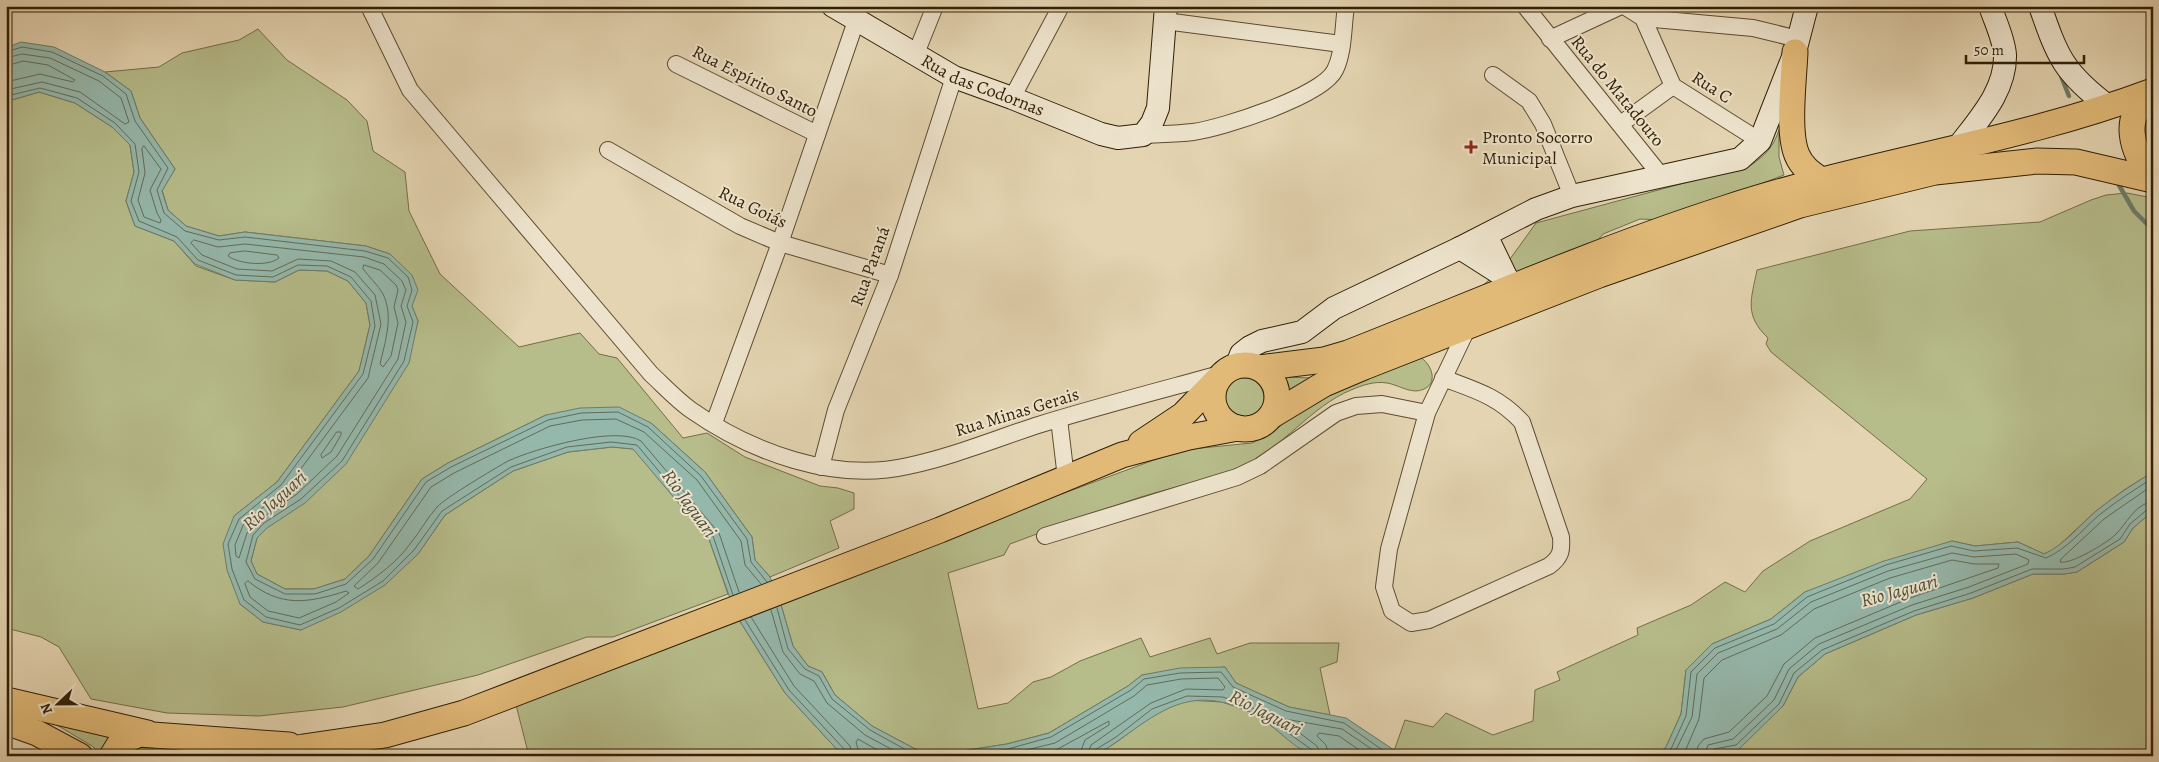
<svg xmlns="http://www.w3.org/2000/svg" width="2159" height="762" viewBox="0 0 2159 762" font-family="Alegreya,serif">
	<rect width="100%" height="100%" fill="#e4d4b1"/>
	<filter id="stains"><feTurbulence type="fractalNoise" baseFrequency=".004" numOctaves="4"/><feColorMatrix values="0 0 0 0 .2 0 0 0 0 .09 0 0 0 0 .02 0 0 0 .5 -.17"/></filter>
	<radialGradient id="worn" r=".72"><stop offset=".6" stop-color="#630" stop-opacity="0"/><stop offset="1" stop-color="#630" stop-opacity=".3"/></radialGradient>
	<g fill="#b6bc8a" stroke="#736e48">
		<polygon points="258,29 287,60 347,100 367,121 373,151 405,172 409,211 440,274 519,347 580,333 599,354 617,358 683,438 707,433 745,457 820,486 838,488 854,493 854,509 830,521 839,548 770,577 755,560 752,537 705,472 651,423 546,415 448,463 422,479 369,556 345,579 314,589 285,589 257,574 251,561 257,538 413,340 418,321 390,254 366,246 245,232 219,236 186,226 168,210 162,190 175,169 140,118 131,91 105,72 159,67 182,53 239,40"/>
		<polygon points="39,92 75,103 112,127 130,145 134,172 126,201 135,226 174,241 196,266 235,280 275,282 299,270 327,271 348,281 366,303 370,325 359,371 277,482 234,516 240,604 263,622 301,630 418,554 445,515 513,471 568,452 612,447 634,449 709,539 728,594 613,637 587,637 478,675 343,707 259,716 167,713 91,699 59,647 41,637 6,628 6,108 12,100"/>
		<path d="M 2153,111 L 2153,165 C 2144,142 2136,133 2153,111 Z"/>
		<path d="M 1779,130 L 1779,157 L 1784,175 L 1665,220 L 1640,219 L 1603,234 L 1591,248 L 1480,288 L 1505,266 L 1536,223 L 1751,165 C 1766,155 1773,147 1779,130 Z"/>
		<path d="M 2127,193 L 2153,198 L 2153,472 L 2124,490 L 2096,511 L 2055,549 L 2044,554 L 2018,542 L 1975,546 L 1952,541 L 1805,592 L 1771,619 L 1712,644 L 1686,670 L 1681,714 L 1666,747 L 1658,756 L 1396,756 L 1394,751 L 1405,720 L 1433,727 L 1446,713 L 1493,735 L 1533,721 L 1535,690 L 1560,680 L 1557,672 L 1638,635 L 1637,628 L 1691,605 L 1725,582 L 1745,592 L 1763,571 L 1810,541 L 1910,499 L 1927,479 L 1771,352 L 1766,344 L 1768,338 C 1744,315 1751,300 1757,270 L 1910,231 L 2040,222 L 2091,200 L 2106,195 Z"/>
		<path d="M 1416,355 C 1430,360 1440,382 1424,389 C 1412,395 1399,385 1387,383 C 1374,381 1363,385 1351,390 C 1310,407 1283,448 1243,466 C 1213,479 1173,487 1141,497 C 1097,511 1053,528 1010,544 L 1004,555 L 948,573 L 978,709 L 1008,703 L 1033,682 L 1051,677 L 1080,661 L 1141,638 L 1150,657 L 1210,638 L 1217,654 L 1250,643 L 1339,643 L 1337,662 L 1320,668 L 1330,715 L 1289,707 L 1236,683 L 1225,667 L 1142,675 L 1128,686 L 1049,733 L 1007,744 L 948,753 L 919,751 L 872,726 L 835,695 L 822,672 L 808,666 L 793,646 L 779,598 L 1181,450 L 1252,443 L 1270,435 L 1321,390 Z"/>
		<polygon points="1284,377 1314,378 1289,397"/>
		<circle cx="1244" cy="398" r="20"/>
		<polygon points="2153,511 2153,752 2135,756 1702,756 1783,706 1798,677 1825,654 1916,615 1973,598 2033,574 2064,574 2077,572 2124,542 2133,528"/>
		<polygon points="736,615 785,693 843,756 529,756 516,705"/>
		<polygon points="1187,700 1222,702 1254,713 1312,756 1095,756 1118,741 1155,713"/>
		<polygon points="45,718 121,734 103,756 92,746"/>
		<polygon points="132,746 149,746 161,756 119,756"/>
		<polygon points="176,749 256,749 234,756 181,756"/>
	</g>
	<g fill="#95b8ac" stroke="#6d7b69">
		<path d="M 21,42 L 54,47 L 105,72 L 131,91 L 140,118 L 175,169 L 162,191 L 168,210 L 186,226 L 219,236 L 245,232 L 366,246 L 390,254 L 412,275 L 418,290 L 412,306 L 418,321 L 409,363 L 346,464 L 305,503 L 267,528 L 257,538 L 251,561 L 257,574 L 285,589 L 314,589 L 345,579 L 369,556 L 422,479 L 448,463 L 546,415 L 580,408 L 619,407 L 651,423 L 705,472 L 752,537 L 755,560 L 770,577 L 779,598 L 793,646 L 808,666 L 822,672 L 835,695 L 872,726 L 919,751 L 949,753 L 1007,744 L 1049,733 L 1128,686 L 1142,675 L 1180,668 L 1225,667 L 1236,683 L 1289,707 L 1346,718 L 1394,750 L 1396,756 C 1381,756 1321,759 1312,755 C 1291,747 1273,723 1252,713 C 1181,678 1151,722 1095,756 L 843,756 L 785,693 L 736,615 L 709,539 L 633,449 L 612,447 L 568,452 L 513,471 L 445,515 L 418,554 L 385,585 L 341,612 L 301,630 L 263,622 L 240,604 L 227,570 L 223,544 L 234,516 L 277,482 L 359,371 L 370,325 L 366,303 L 348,281 L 327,271 L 299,270 L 275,282 L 235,280 L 195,264 L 174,241 L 135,226 L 126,201 L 134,172 L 130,145 L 112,127 L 75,103 L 39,92 L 12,100 L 6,108 L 6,48 Z"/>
		<path d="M 2153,472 L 2153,511 L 2133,528 L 2124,542 L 2077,572 L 2064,574 L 2033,574 L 1973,598 L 1916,615 L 1825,654 L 1798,677 L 1783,706 L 1738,750 L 1702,756 L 1658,756 L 1666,747 L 1681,714 L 1686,670 L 1712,644 L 1771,619 L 1805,592 L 1884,561 L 1952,541 L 1975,546 L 2018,542 L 2044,554 C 2064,545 2079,526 2095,512 C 2113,497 2133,484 2153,472 Z"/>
	</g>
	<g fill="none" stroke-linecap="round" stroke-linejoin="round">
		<g stroke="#626c58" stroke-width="1">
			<polyline points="6,52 22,47 52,52 103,76 126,94 135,121 168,168 157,190 164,213 185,231 219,240 245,237 365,251 388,258 408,277 412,290 407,306 413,322 404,361 342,461 301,499 264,523 253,535 246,562 255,579 285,594 315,594 346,584 373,559 426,482 451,467 548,420 581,413 618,412 648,427 701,476 747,539 751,562 767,582"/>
			<polyline points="6,58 22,54 50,58 99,81 121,98 129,122 125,124 80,92 42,82 6,90"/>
			<polyline points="6,66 23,61 48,65 75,80 73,82 40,74 6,82"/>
			<polyline points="6,99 11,95 40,88 77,98 115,123 135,144 139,172 131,201 139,221 177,237 198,260 236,275 273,277 298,265 327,266 351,277 371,301 375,326 363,374 281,485 239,519 228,544 232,569 244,600 266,617 300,625 339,608 383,581 414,550 442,511 511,467 567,447 611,442 637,445 713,536 733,595"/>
			<polygon points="144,146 161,169 150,190 157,213 161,220 160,223 144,217 138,200 145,173 142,149"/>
			<polygon points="194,240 218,247 245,244 364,257 384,264 402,281 406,290 401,306 406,322 398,359 337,456 297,494 259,520 247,533 239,558 236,556 235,545 244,523 286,489 368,378 381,324 375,295 355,272 331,261 298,259 272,271 237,269 202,255 191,243"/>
			<path d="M 245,251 L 277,255 L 279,258 C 268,267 239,264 228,256 L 230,253 Z"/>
			<path d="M 364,265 L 380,270 L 396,285 L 398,290 L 394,307 L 398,323 L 391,356 L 383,367 L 380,364 C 385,342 394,316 383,294 C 378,285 369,277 363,269 Z"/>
			<polygon points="337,432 341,432 341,435 331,452 322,458 321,455"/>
			<path d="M 2153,485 L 2104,519 L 2061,559 L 2060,562 C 2070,565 2107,543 2115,535 C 2126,525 2135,503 2153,502"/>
			<path d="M 248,581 C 281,608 308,603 346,591 L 349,593 L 336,602 L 299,618 L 268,611 L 250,597 L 245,584 Z"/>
			<path d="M 739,592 L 719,533 L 641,441 C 616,425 534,449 508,461 C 494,469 448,496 437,507 C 427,518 420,532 410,544 C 397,562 377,577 358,589 L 354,586 L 378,563 L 431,487 L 454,473 L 550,426 L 582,420 L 616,419 L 644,432 L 697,480 L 741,541 L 745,565 L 761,584"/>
			<polyline points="777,608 788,649 805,669 819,676 832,699 870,730 917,756"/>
			<polyline points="771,610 783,652 800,674 814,681 827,703 865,735 904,756"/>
			<polyline points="751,617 794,686 850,746 852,756"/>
			<polyline points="745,620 789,690 845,750 846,756"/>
			<polyline points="860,756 856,742 858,739 888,756"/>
			<polyline points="962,756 1008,749 1051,737 1131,690 1144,679 1180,673 1221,672 1233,687 1286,711 1344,723 1391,756"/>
			<polyline points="1002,756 1055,743 1134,696 1147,685 1181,679 1218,678 1225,687 1223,690 1186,689 1151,703 1091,745 1087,756"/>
			<polyline points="1035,756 1056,750 1109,721 1109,725 1085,740 1079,756"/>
			<polyline points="1093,756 1095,750 1116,737 1152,709 1187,696 1223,697 1255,709 1312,750 1315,756"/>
			<polyline points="1321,756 1317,746 1285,722 1285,719 1342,729 1382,756"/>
			<polyline points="1329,756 1326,745 1317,736 1319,733 1339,736 1368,756"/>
			<path d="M 1665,756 L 1671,749 L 1686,716 L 1691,672 L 1715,648 L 1774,624 L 1807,597 L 1886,565 L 1951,546 L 1974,551 L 2017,548 L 2046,558 C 2067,549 2081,531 2098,516 C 2115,502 2134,490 2153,478"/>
			<polyline points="1673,756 1692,717 1697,674 1718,653 1777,629 1811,602 1888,571 1952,553 1974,557 2016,554 2029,560 2028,564 1969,587 1912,605 1819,644 1789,669 1774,700 1733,739 1708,745 1704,756"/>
			<polyline points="1683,756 1699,719 1704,678 1722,660 1781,635 1814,609 1890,578 1952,560 1974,564 1999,564 1998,568 1910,598 1815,638 1784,664 1767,696 1729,732 1704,739 1698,746 1696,756"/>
			<polyline points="1710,756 1714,749 1736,745 1779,704 1794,673 1822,650 1914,611 1971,593 2032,569 2064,569 2075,567 2120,539 2130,524 2148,509 2153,508"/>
		</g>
		<g stroke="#6d7b69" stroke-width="4.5">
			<polyline points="2061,76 2069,96"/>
			<polyline points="2116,180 2134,211 2153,230"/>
		</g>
		<defs>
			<g id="street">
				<path d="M 369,6 L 410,90 L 651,374 C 664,386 677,400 691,410 C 751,452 834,483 908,466 C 951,457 993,440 1035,426 C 1096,407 1158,391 1220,374"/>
				<polyline points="1525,6 1662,177"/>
				<polyline points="1624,6 1643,18 1673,86 1760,141"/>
				<polyline points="1643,18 1753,28 1798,39"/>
				<polyline points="1165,21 1341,44"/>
				<polyline points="1550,39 1621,6"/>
				<polyline points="915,56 935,6"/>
				<polyline points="676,64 817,134"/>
				<polyline points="1493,75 1529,101 1543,124 1572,196"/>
				<polyline points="1012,98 1061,6"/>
				<polyline points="1622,123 1673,86"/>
				<path d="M 1143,135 C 1160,134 1177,134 1193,132 C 1222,128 1323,96 1335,70 C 1344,52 1343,26 1346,6"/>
				<polyline points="608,150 740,226 780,243 890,275"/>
				<path d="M 1443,378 C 1475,390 1498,396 1522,422 L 1561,537 C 1562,551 1561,557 1549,566 L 1429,620 L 1411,623 L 1392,611 L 1384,587 L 1389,549 L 1427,413 L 1468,327"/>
				<polyline points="1059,419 1066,478"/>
				<polyline points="714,423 780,243 856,21"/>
				<polyline points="821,467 836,410 890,275 954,77"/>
				<polyline points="1045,536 1237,477 1260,466 1336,413 1356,406 1382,404 1427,413"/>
			</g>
			<g id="secondary">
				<path id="s1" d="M 833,6 L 954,77 L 1012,98 L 1101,134 L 1118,138 L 1143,135 L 1152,123 L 1158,108 L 1166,6"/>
				<path d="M 2040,6 C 2058,58 2064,73 2109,107"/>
				<path d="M 1958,147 C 1978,120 2006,91 2005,55 C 2004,39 1995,21 1990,6"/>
				<polyline points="1486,235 1512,289"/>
				<polyline points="1460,248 1507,278"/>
				<polyline points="1237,365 1241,354 1250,347 1262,341 1302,332 1334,308 1460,248 1536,209 1572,196 1740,159 1760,141 1795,52 1807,6"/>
			</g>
			<g id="primary">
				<path d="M 1795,52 C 1794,78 1787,132 1797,155 C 1802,167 1811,173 1821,180"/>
				<path d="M 2153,95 C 2118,115 2133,154 2153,179"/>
				<circle cx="1245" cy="397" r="32"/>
				<path d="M 1259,368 L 1324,360 L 1348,353 C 1473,304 1598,249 1726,208 C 1866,162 2014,143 2153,91"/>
				<polyline points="1271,416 1324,384 1364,367 1599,275 1800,205 1935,172 2037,161 2076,162 2153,180"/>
				<polyline points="1141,443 1183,415 1217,380"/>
				<polyline points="6,700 147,733"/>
				<polyline points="6,722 37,733 80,756"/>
				<polyline points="112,756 120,743 139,734 289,745"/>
				<polyline points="267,756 303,747 385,735 464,713 940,530 1122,455 1189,437 1238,428"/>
			</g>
		</defs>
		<use href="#street" stroke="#5d4c30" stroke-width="18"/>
		<use href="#secondary" stroke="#301f05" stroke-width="24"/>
		<use href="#primary" stroke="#301f05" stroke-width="27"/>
		<use href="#street" stroke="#ede3cc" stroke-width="16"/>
		<use href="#secondary" stroke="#ede3cc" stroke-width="22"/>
		<use href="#primary" stroke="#e2ba78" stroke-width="25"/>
	</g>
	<path fill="#8f2418" stroke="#ede3cc" stroke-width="2" d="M1468.5 139.5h5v5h5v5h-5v5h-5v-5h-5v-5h5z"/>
	<g text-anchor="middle" stroke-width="4" stroke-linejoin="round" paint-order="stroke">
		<g font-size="18" fill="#301f05" stroke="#ede3cc">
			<text transform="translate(755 81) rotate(27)" y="6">Rua Espírito Santo</text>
			<text dy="6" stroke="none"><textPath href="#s1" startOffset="170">Rua das Codornas</textPath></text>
			<text transform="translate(1712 87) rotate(33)" y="6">Rua C</text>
			<text transform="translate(1618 91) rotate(51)" y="6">Rua do Matadouro</text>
			<text transform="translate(753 207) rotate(26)" y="6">Rua Goiás</text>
			<text transform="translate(870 266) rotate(-70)" y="6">Rua Paraná</text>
			<text transform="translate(1017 412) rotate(-17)" y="6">Rua Minas Gerais</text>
		</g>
		<g font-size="18" fill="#301f05" stroke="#ede3cc" text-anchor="start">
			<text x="1482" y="143">Pronto Socorro<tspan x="1482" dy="21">Municipal</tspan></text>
		</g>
		<g font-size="19" font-style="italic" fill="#4e4d37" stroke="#ede3cc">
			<text transform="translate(274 500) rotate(-42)" y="7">Rio Jaguari</text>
			<text transform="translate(690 503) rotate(54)" y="7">Rio Jaguari</text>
			<text transform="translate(1899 590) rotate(-15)" y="7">Rio Jaguari</text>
			<text transform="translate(1266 712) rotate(27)" y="7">Rio Jaguari</text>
		</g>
	</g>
	<rect width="2159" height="762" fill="none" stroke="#e4d4b1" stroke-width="25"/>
	<rect x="8" y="8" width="2144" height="747" fill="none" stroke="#301f05" stroke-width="2.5"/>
	<rect x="12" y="12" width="2134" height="737" fill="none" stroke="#301f05"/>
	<g transform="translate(58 704) rotate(248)" stroke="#ede3cc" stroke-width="4" paint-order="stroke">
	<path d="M0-4L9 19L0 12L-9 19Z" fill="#301f05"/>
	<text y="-8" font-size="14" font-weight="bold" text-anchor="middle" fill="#301f05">N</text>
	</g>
	<path d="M1966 55v8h118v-8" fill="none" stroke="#301f05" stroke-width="2.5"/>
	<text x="1974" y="55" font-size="15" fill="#301f05" stroke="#ede3cc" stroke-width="4" paint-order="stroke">50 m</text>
	<rect width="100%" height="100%" filter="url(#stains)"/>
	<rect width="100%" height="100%" fill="url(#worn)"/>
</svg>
